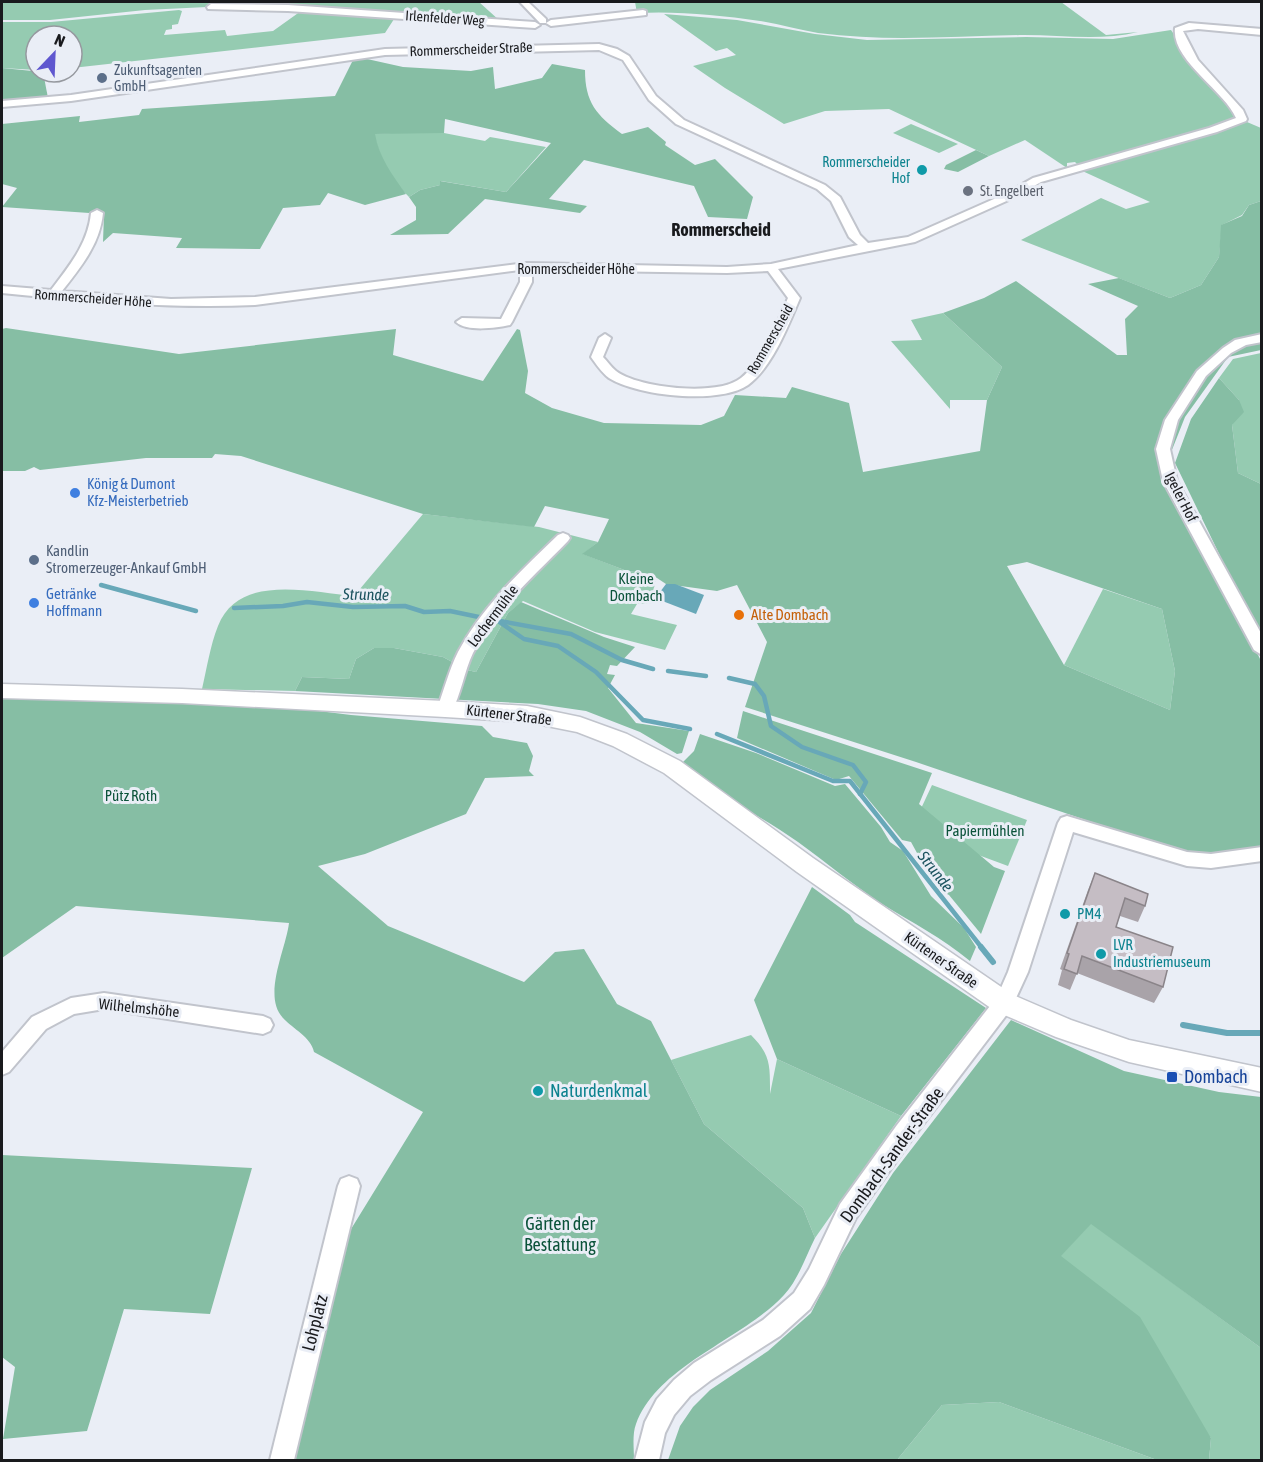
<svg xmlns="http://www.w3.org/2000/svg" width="1263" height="1462" viewBox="0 0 1263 1462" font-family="'Asap Condensed',sans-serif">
	<rect width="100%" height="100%" fill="#eaeef6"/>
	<g fill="#95cbb1">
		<polygon points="2,2 479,2 500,21 228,6 145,10 50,20 2,20"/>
		<path d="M 635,2 L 1061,2 L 1106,35 L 1138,32 C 1101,41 1062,35 1024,35 C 955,36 887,42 818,33 C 799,30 780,24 760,21 C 719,15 678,11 637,13 Z"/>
		<polygon points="179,10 182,11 178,24 172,25 172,29 166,30 164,35 225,30 227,36 273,31 301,11 396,16 385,33 72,68 72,36 36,36 36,70 2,68 2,22 51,22"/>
		<polygon points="664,14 737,20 815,34 867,40 1026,37 1113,39 1171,30 1189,56 1236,114 1235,118 1228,122 1088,163 1078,165 1075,162 1067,163 1067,168 1025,140 989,156 889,109 825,111 784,124 725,88 693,66 736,55 727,48 716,51"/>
		<polygon points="1247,122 1261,128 1261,201 1249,205 1242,215 1222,225 1219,257 1201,285 1170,298 1021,240 1101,198 1126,209 1150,202 1078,169"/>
		<polygon points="911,124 958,144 939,153 893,133"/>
		<path d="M 410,132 L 444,133 L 485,141 L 490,137 L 546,147 L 506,192 L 441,181 L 440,185 L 420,190 L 409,197 C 392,181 379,156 374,134 Z"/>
		<polygon points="943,313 1002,367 987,400 950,400 950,409 891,341 922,340 911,320"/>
		<polygon points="1261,353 1261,484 1238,473 1232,425 1239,400 1219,378 1233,359"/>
		<path d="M 423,514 L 539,527 L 598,542 L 583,554 L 627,571 L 651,574 L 656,579 L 654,588 L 657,590 L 652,603 L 637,604 L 631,614 L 677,625 L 665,650 L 595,632 L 523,601 L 508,613 L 476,672 L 467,670 L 443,657 L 394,648 L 374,648 L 356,659 L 349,679 L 302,677 L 295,691 L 202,689 C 207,668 210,646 218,626 C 239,573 309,592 354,596 Z"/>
		<polygon points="1103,589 1162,609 1175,671 1170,710 1064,665"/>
		<polygon points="932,785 1027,820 1008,866 911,830"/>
		<path d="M 751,1035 C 771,1055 770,1066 770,1094 L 777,1059 L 901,1116 L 815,1238 L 803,1208 L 704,1124 L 671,1060 Z"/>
		<polygon points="1091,1223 1261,1348 1261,1460 1209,1460 1211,1438 1060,1256"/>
		<polygon points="999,1402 1157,1460 897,1460 942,1405"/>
	</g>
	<g fill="#86bea4" fill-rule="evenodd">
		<path d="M 358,57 L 403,67 L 471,71 L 493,67 L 495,89 L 542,78 L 552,64 L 585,70 C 585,102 596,115 622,134 L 648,127 L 666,142 L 665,145 L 695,165 L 715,159 L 753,197 L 747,219 L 708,217 L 694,186 L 584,160 L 549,199 L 587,206 L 580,213 L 485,199 L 448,234 L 390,235 L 416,220 L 416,207 L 409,197 L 420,190 L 440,185 L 440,181 L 506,192 L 551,143 L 445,119 L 444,133 L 375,134 C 379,157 392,175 406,194 L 365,205 L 328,193 L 320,205 L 283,208 L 260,249 L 176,248 L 182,238 L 113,233 L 103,242 L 104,214 L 2,207 L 17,188 L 2,184 L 2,124 L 80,116 L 79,122 L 139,115 L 142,109 L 335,96 L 354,58 Z"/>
		<polygon points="2,68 43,72 48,98 2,101"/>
		<polygon points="976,150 989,156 958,172 944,169 946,165"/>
		<path d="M 1261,201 L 1261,335 C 1219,340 1211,361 1189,395 L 1224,354 L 1261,338 L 1261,350 L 1228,357 L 1185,417 L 1162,475 L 1218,573 L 1261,661 L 1261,849 L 1191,856 L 916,762 L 745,707 L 767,642 L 737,585 L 717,591 L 666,584 L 651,574 L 627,571 L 582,554 L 598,542 L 609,519 L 545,506 L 534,527 L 423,514 L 241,456 L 215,454 L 212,458 L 146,458 L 40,470 L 34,467 L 25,471 L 2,471 L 2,329 L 6,328 L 179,354 L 396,329 L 393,355 L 483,381 L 517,329 L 520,330 L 528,371 L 525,393 L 552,408 L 604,423 L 701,425 L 724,416 L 735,395 L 786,398 L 792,387 L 849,403 L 863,472 L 980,451 L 987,400 L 1002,367 L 943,313 L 984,298 L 1016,281 L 1117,355 L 1127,355 L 1125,319 L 1138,306 L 1088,284 L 1119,278 L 1170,298 L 1201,285 L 1219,257 L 1221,225 L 1242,216 L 1249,205 ZM 1027,562 L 1162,609 L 1175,671 L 1170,710 L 1064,665 L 1007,566 Z"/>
		<polygon points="1219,378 1239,400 1244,412 1232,425 1238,473 1261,484 1261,640 1175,463 1191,419"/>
		<polygon points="521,602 604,637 635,647 617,666 610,665 607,674 615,675 608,688 636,723 689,731 682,753 677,754 640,732 586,711 538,704 295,691 302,677 349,679 356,659 374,648 394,648 443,657 467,670 476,672 508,613"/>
		<path d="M 2,697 L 295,708 L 351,715 L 482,726 L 493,737 L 527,743 L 533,756 L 529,771 L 534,776 L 485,778 L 466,814 L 365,854 L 318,866 L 388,926 L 524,982 L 555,952 L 584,949 L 617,1004 L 651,1021 L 704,1124 L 803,1208 L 815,1238 C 806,1256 798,1280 784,1295 C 741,1341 659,1364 636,1424 C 632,1434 634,1449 634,1460 L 290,1460 L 348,1234 L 423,1112 L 314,1052 C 311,1037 293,1029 283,1018 C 262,996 286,949 289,923 L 76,906 L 2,958 Z"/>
		<polygon points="743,711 932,773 919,804 994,867 1005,871 981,934 949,895 941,891 936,879 928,873 911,842 902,840 849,776 836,780 737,738"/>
		<path d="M 700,734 L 756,753 L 835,786 L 845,784 L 881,827 L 890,842 L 903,851 L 931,896 L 964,928 L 976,947 L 970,961 C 942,938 913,923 882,904 C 853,885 826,862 798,842 C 759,815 717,794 678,767 L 694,751 Z"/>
		<polygon points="812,887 850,915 855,922 986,1008 901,1116 777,1059 754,1000"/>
		<polygon points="1011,1020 1124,1071 1219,1092 1261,1097 1261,1348 1091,1224 1061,1256 1140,1317 1211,1438 1209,1460 1157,1460 999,1402 942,1405 897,1460 668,1460 680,1426 693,1407 710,1390 768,1351 811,1313 841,1254 893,1173"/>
		<polygon points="2,1155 252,1168 210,1314 124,1309 87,1431 3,1439 15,1367 2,1357"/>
	</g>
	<polygon fill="#68a8b8" points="666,584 675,584 704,595 696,614 665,602 657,596"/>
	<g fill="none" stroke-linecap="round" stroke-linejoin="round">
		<g stroke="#68a8b8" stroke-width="4.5">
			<polyline points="101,585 196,611"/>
			<polyline points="234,608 283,606 307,602 353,607 405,606 424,612 450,611 498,621 524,639 558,646 596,672 643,720 690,729"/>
			<polyline points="500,621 571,634 622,660 653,669"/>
			<polyline points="668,671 706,676"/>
			<polyline points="729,678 755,684 764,696 771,726 802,747 853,765 866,782 860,794"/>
			<polyline points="717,734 833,781 850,781 982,948"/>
		</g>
		<g stroke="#68a8b8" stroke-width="6">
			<polyline points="981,947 993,962"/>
			<polyline points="1183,1025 1227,1033 1262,1033"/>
		</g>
		<defs>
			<g id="minor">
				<polygon points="520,2 528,2 546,19 546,23 540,23"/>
				<polygon points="211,4 288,5 535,22 540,25 535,28 288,11 208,9 207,7"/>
				<polygon points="643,10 646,11 646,15 551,26 546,23 551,20"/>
				<path d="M 1189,23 L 1262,29 L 1262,35 L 1198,29 L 1183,31 L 1198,60 L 1243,110 L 1247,119 L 1246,121 L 1217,132 L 1041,182 L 1011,199 L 915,242 L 778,269 L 800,298 C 789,324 772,368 748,385 C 719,405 638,396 609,378 C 602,373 596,364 591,357 L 599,338 L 605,334 L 611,338 L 603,357 C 607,361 611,367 616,371 C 638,388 718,397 741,378 C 764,359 776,324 788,298 L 768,271 L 727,273 L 532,270 L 532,282 L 512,322 L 510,325 C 496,328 467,332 456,322 L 462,318 L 501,319 L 520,282 L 520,270 L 255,305 C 170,309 85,301 2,293 L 2,286 L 51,290 C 69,266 88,244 91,213 L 97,210 L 103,213 C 100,244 81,267 62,291 L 171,299 L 255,297 L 526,263 L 727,267 L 771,264 L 858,245 L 849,237 L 831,201 L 817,189 L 676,124 L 649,100 L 623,60 L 599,50 L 385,55 L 71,101 L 2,107 L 2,101 L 71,95 L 385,49 L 599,44 L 617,49 L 629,56 L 656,96 L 684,120 L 825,185 L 840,197 L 860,235 L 868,243 L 908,237 L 1003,195 L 1033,178 L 1209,128 L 1236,118 C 1225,91 1171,60 1175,28 Z"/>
				<polygon points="1262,334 1262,342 1246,345 1231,353 1206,376 1178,420 1170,449 1177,481 1262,635 1262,655 1254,650 1163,481 1156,449 1165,420 1197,371 1223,348 1235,340"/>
				<path d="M 563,533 L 568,535 L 570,538 L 568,541 C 534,576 496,609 473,653 C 464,672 461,695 451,713 L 439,713 L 437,709 C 444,690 449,670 458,652 C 483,605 521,571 558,535 Z"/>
				<polygon points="1067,816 1187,852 1211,854 1262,847 1262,861 1211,868 1187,866 1073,832 1028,972 1011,1009 912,1139 856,1218 824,1285 810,1309 780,1336 711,1380 690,1396 674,1415 665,1433 659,1460 635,1460 645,1422 657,1399 674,1380 694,1363 763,1320 794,1293 809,1269 840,1204 897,1125 997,997 1008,972 1058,823 1061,818"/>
				<polygon points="104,993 263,1016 270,1019 273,1025 270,1031 263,1034 104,1009 74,1014 46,1029 9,1072 2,1075 2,1052 32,1017 71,998"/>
				<polygon points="349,1176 357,1179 360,1186 294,1460 270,1460 338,1186 341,1179"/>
			</g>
			<polygon id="major" points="2,684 182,689 445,701 527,706 580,717 627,734 680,761 813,858 1013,995 1071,1020 1129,1040 1262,1068 1262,1092 1129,1062 1056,1037 995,1011 797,872 664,773 613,746 577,732 527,722 445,717 182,703 2,698"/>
		</defs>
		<use href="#minor" stroke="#c1c4cc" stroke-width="4"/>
		<use href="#major" stroke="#c1c4cc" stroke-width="3"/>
		<use href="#minor" fill="#fff" fill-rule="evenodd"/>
		<use href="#major" fill="#fff" fill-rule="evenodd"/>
	</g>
	<polygon fill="#a9a3a9" points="1095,873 1145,906 1138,922 1120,916 1116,927 1163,987 1154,1003 1077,973 1070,990 1058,985 1062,970 1060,969 1088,890"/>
	<polygon fill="#c5bdc4" stroke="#8a8489" stroke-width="1.5" points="1095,873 1148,894 1145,906 1125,898 1116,927 1173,947 1163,987 1082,956 1077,974 1064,969 1069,954 1067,953"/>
	<g fill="#5c6f8a" stroke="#eaeef6" stroke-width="2">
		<circle cx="102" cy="78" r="6"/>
		<circle cx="34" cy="560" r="6"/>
	</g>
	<g fill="#0f9aa8" stroke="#eaeef6" stroke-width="2">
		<circle cx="922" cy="170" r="6"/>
		<circle cx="1065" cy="914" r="6"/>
		<circle cx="1101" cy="954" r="6"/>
		<circle cx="538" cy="1091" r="6"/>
	</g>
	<circle fill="#6b7280" stroke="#eaeef6" stroke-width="2" cx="968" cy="191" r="6"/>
	<g fill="#3f7fe0" stroke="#eaeef6" stroke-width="2">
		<circle cx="75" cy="493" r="6"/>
		<circle cx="34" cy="603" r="6"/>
	</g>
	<circle fill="#e8710a" stroke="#eaeef6" stroke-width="2" cx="739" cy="615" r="6"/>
	<rect fill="#1a4fb4" stroke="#eaeef6" stroke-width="2" x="1166" y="1071" width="12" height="12" rx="3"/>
	<g text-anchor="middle" stroke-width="6" stroke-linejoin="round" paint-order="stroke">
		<g font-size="14" fill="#191a1d" stroke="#eaeef6">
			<text transform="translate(445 18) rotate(4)" y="5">Irlenfelder Weg</text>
			<text transform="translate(471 49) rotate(-2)" y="5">Rommerscheider Straße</text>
			<text x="576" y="274">Rommerscheider Höhe</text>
			<text transform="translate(93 298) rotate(4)" y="5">Rommerscheider Höhe</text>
			<text transform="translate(770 339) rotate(-60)" y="5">Rommerscheid</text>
		</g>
		<g font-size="14" fill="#4e5e75" stroke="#eaeef6" text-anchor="start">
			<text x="114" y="75">Zukunftsagenten<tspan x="114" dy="16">GmbH</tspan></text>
		</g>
		<g font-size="14" fill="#0d838f" stroke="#eaeef6" text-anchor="end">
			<text x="910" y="167">Rommerscheider<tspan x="910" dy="16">Hof</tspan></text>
		</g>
		<g font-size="14" fill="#5b616d" stroke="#eaeef6" text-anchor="start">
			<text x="980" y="196">St. Engelbert</text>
		</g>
		<g font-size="15" fill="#366cbe" stroke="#eaeef6" text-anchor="start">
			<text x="87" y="489">König &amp; Dumont<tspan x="87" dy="17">Kfz-Meisterbetrieb</tspan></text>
			<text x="46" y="599">Getränke<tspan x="46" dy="17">Hoffmann</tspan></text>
		</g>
		<g font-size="15" fill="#191a1d" stroke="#eaeef6">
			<text transform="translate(1181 497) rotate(63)" y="5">Igeler Hof</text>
			<text transform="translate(493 616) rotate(-53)" y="5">Lochermühle</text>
			<text transform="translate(509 715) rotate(7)" y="5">Kürtener Straße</text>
			<text transform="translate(941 960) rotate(35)" y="5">Kürtener Straße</text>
			<text transform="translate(139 1008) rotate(6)" y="5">Wilhelmshöhe</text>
		</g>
		<g font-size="15" fill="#4e5e75" stroke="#eaeef6" text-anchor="start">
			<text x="46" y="556">Kandlin<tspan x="46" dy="17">Stromerzeuger-Ankauf GmbH</tspan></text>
		</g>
		<g font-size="15" fill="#0b533a" stroke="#eaeef6">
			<text x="636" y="584">Kleine<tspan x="636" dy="17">Dombach</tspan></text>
			<text x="131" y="801">Pütz Roth</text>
			<text x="985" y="836">Papiermühlen</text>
		</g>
		<g font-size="15" fill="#c56008" stroke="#eaeef6" text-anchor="start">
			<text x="751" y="620">Alte Dombach</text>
		</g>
		<g font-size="15" fill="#0d838f" stroke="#eaeef6" text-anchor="start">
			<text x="1077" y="919">PM4</text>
			<text x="1113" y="950">LVR<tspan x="1113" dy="17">Industriemuseum</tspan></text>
		</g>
		<g font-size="16" font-style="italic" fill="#1c535f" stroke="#eaeef6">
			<text transform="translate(366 594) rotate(1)" y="6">Strunde</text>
			<text transform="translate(936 871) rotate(52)" y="6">Strunde</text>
		</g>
		<g font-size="18" font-weight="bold" fill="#191a1d" stroke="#eaeef6">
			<text x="721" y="236">Rommerscheid</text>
		</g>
		<g font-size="18" fill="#164399" stroke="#eaeef6" text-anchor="start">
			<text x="1184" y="1083">Dombach</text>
		</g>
		<g font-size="18" fill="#0d838f" stroke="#eaeef6" text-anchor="start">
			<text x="550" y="1097">Naturdenkmal</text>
		</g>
		<g font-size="18" fill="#191a1d" stroke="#eaeef6">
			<text transform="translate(892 1155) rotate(-54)" y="6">Dombach-Sander-Straße</text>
			<text transform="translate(315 1323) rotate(-76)" y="6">Lohplatz</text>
		</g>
		<g font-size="18" fill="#0b533a" stroke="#eaeef6">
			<text x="560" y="1230">Gärten der<tspan x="560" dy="21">Bestattung</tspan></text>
		</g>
	</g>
	<rect width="1263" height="1462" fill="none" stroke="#191a1d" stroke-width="6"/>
	<g transform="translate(54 54) rotate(23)"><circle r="28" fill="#eaeef6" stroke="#96999f" stroke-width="1.5"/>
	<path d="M0-4.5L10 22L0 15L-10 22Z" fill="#5f57cf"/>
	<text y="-9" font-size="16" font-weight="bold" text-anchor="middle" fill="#191a1d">N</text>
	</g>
</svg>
